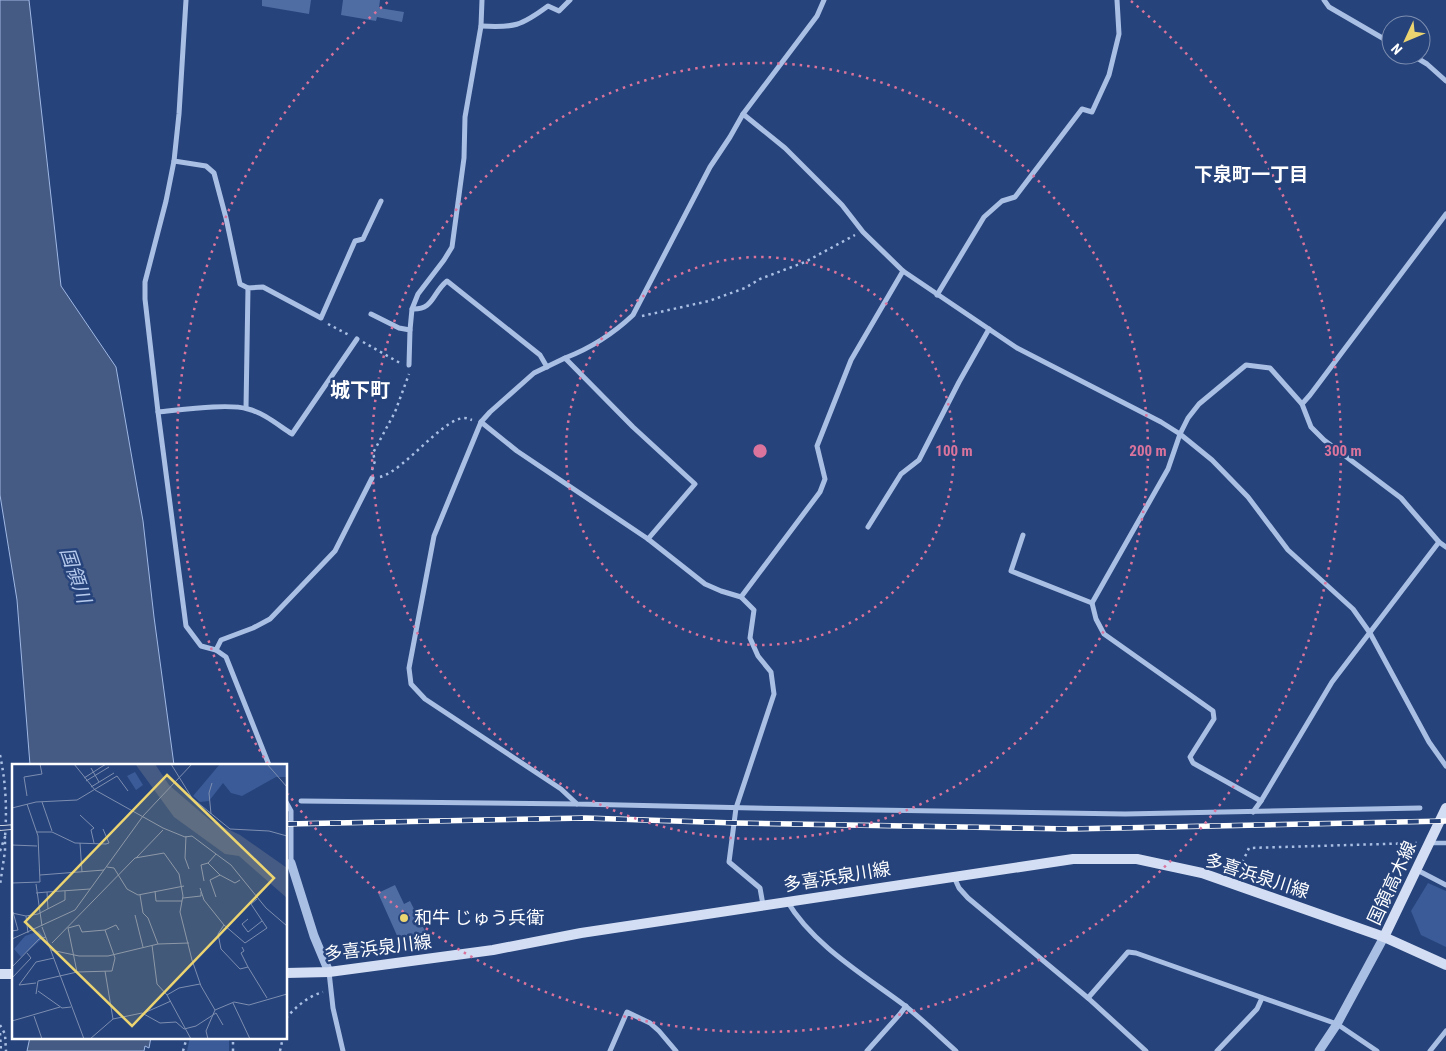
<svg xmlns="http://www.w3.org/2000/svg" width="1446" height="1051" viewBox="0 0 1446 1051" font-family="'Roboto Condensed','Noto Sans JP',sans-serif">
	<rect width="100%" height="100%" fill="#26437b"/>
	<g fill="#3a5b98">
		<polygon points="1428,883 1446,891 1446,947 1421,935 1411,911"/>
		<polygon points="190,1037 229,1037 229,1051 187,1051"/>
	</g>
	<g fill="#465b84" stroke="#9fb8e4">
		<polygon points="0,0 29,0 61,286 116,367 143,521 154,617 174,765 30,765 17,600 0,495"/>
		<polygon points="30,1037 151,1037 149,1048 145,1046 144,1051 27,1051"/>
	</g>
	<g fill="#4f6ca3">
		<polygon points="262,0 311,0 309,14 262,6"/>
		<polygon points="343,0 380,0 379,8 404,12 402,22 377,17 376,21 341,15"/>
		<polygon points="395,885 404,904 410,901 426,933 412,939 410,935 399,940 378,893"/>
	</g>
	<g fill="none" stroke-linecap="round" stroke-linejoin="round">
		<g stroke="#aabfe4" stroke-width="2.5" stroke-dasharray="2.5 4" stroke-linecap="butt">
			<polyline points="642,316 709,301 745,288 760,279 805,262 855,235"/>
			<polyline points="328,324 349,335"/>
			<polyline points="363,342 400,363"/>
			<polyline points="372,470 375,461 373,453 395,412 409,374"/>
			<path d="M 380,477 C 404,471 442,419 464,418 C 467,418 469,419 472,420"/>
			<path d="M 0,755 C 6,783 7,810 5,837"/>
			<polyline points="0,851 5,837 5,851 0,885"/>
			<polyline points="1237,874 1249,848 1417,843"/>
			<path d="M 286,1018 C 296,1007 308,996 323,992"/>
			<polyline points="0,1025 5,1034 6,1051"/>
			<polyline points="0,1033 1,1051"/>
			<polyline points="183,1051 187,1037"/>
			<polyline points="233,1051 233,1037"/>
			<polyline points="280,1051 283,1037"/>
		</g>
		<polyline stroke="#aabfe4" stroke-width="4.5" points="1430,843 1446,843"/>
		<g stroke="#aabfe4" stroke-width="5">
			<polyline points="186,0 179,114 174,161 166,201 145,282 145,299 158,412 186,626 201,646 216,650 226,657 269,765"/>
			<polyline points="1324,0 1329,7 1391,43"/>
			<path d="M 481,26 C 514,28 521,26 548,6 L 559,11 L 570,0"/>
			<polyline points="1412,55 1427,64 1446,81"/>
			<polyline points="743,114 785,148 842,205 863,232 903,271 1017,348 1161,422 1180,434 1212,460 1248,497 1288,550 1353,609 1370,633 1429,742 1446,766"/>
			<polyline points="174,161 206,166 214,173 226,218 240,284 248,288"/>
			<polyline points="937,295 984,217 1002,201 1015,197 1082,109 1092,112 1109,75 1119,34 1117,0"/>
			<path d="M 412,309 C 434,310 432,293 447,281 L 540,355 L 547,367"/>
			<polyline points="371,314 399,328 410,330 409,365"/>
			<polyline points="410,330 412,309 418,294 444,260 452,247 464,158 465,117 481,26 482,0"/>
			<path d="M 565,358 C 591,348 613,334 633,315 L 710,167 L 730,137 L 743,114 L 817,16 L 824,0"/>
			<polyline points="1302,404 1310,395 1446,214"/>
			<polyline points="246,408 248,288 263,287 321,318 355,241 363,239 381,201"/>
			<path d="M 158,412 C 180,410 228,403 248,409 C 264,413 278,425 292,434 L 357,339"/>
			<polyline points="481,422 517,451 648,539 705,584 721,591 741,597 754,610 750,638 758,656 771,672 774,694 736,808 729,862 760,888 763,905"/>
			<polyline points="868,527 901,474 919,460 959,382 989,329"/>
			<polyline points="1023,535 1011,571 1092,603 1168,469 1180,434 1188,418 1199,404 1246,365 1270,368 1302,404 1311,427 1324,440 1401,498 1439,542 1446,547"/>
			<polyline points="648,539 695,484 633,427 565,358 534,373 490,412 481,422 434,536 409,668 411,684 425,699 561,789 577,804 753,808 1125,814 1420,808"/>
			<polyline points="741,597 820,492 825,479 817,446 851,360 903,271"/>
			<polyline points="1092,603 1096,619 1104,634 1213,711 1214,719 1190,757 1193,763 1261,801 1332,682 1439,542"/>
			<polyline points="216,650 221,640 253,628 270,619 335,551 372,478"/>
			<polyline points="301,801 577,804"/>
			<polyline points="286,802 291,811 291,863"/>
			<polyline points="1253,812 1261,801"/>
			<polyline points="1417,870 1446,885"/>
			<polyline points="954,877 959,888 968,898 1088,998 1146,1051"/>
			<path d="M 787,901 C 813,945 864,975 904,1005 C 922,1019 939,1036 956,1051"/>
			<polyline points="329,972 333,1008 343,1051"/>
			<polyline points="1088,998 1128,952 1136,953 1337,1024 1377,1051"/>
			<polyline points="610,1051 627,1012 650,1023 659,1031 676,1051"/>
			<polyline points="867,1051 900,1014 906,1006"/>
			<polyline points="1217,1051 1257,1009 1262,998"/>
			<polyline points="1430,1051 1446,1031"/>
		</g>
		<g stroke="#aabfe4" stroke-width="9">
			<polyline points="291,863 314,936 329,972"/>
			<polyline points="1319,1051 1337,1024 1384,937"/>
		</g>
		<g stroke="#d3def4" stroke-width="10">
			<polyline points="1384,937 1446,808"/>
			<polyline points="286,973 329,972 493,950 581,933 1073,859 1137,859 1202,873 1384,937 1446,965"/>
			<polyline points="0,974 14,974"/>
		</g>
		<defs>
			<g id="rail">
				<polyline points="286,824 585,818 735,823 1071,829 1446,821"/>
				<polyline points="0,828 14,827"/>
			</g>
		</defs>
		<use href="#rail" stroke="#fff" stroke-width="5.5"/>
		<use href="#rail" stroke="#26437b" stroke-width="4" stroke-dasharray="11" stroke-linecap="butt"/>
	</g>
	<g fill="none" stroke="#da749d" stroke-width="2.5" stroke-dasharray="2.5 5">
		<circle cx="760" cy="451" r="194"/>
		<circle cx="760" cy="451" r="388"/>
		<path d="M268 764A583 583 0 0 1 389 1M1131 1A583 583 0 1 1 288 794"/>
	</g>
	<circle fill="#ecd470" stroke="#26437b" stroke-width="2" cx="404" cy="918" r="5"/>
	<g text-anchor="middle" stroke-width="5" stroke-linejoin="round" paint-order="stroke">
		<g font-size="18" fill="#fff" stroke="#26437b">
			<text transform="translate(1257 876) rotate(18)" y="6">多喜浜泉川線</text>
			<text transform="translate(837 877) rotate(-9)" y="6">多喜浜泉川線</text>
			<text transform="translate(1392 883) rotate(-65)" y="6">国領高木線</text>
			<text transform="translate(378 948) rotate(-7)" y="6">多喜浜泉川線</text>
		</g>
		<g font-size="18" fill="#fff" stroke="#26437b" text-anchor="start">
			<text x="414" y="924">和牛 じゅう兵衛</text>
		</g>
		<g font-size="19" font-weight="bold" fill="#fff" stroke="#26437b">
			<text x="1251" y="181">下泉町一丁目</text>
		</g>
		<g font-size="19" font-style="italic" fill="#b5c9ec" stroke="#26437b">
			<text transform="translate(76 575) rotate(71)" y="7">国領川</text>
		</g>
		<g font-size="20" font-weight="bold" fill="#fff" stroke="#26437b">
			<text x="360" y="397">城下町</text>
		</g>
	</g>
	<g transform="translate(12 764)">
		<rect width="275" height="275" fill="#26437b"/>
		<path d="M 208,0 L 275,0 L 275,13 L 264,13 L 230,32 L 219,29 L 211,19 L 197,37 L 188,38 L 181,32 ZM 123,8 L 131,21 L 124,26 L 115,12 ZM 27,167 L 32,173 L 9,193 L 2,185 L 13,172 Z" fill="#3a5b98"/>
		<path d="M 143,0 L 157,21 L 199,57 L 228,71 L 275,104 L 275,134 L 227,92 L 213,90 L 162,53 L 124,1 Z" fill="#465b84"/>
		<path fill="none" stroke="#7d8eb0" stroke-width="1" d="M 62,0 L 83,26 L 151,64 L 173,73 L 180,72 L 204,90 L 219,101 L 254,144 L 275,162M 159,0 L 180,34 L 218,65 L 257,67 L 275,72M 255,0 L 275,23M 79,4 L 87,18M 72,14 L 94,0M 74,17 L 97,3M 79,23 L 102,9M 15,32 L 12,13 L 30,10 L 28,0M 30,38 L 40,67M 0,44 L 24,38 L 65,36 L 105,12 L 116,27M 199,50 L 197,29 L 200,19M 68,51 L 82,64 L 79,66 L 82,79M 25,68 L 40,68 L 63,79 L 94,80 L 97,79 L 91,65M 174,72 L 173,94 L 177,105M 68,79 L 70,108M 0,81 L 25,82M 124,94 L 151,66M 196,99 L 208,111 L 198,116 L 204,133M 95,103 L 102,104 L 115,125 L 126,131 L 172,122M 28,111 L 92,106M 208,111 L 223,119 L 228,116M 192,117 L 189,101 L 196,99 L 204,90M 0,119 L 28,118 L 26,72 L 15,40M 24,120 L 30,162M 188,124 L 192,136 L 212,161 L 233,179 L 255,164 L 239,140 L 245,135M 35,128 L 78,125M 24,129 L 35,128 L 36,145M 128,131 L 131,149 L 136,154 L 146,180M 171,134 L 189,132 L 189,128M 170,137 L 168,148 L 180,196 L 189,222 L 203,246 L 194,267 L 196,275M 0,149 L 14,152 L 26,150 L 53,136 L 53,127M 123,151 L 131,183M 14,152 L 16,169M 236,155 L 230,160 L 236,168 L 250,157M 212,161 L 206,170 L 209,185 L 228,205 L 236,203 L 255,234M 30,163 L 72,275M 0,167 L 6,166 L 1,148M 0,175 L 63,146 L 131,52 L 180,0M 40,179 L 123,94 L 152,89 L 167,110 L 171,132 L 170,137 L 144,137 L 143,127M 140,181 L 145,220 L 155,231 L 179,275M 230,183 L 232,187 L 229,189 L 236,203M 39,186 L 67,192 L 96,192 L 146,180 L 177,179M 1,202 L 27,175 L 34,173M 93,207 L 101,255M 65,208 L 56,164 L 67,161 L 70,168 L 93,166M 0,214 L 19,194 L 15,189M 24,219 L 7,221 L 24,198 L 42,194M 26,227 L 50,244 L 59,243M 24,230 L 26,217 L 65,208 L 100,207 L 103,194 L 93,166 L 104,161 L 107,166M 155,231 L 167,224 L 188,220M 221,239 L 238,275M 203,246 L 222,238 L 237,241 L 275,230M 132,249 L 159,237M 22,252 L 30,275M 0,257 L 48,243M 78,275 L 101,255 L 130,249 L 148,259 L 164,258 L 172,265 L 184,262 L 204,249 L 211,261"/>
		<path fill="#ecd470" fill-opacity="0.15" stroke="#ecd470" stroke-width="2.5" d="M 155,11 L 262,114 L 120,262 L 13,158 Z"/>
		<rect width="275" height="275" fill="none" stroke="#fff" stroke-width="2.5"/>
	</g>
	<circle cx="760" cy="451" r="8" fill="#da749d" stroke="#26437b" stroke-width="2.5"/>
	<g font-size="15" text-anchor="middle" font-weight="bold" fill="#da749d" stroke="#26437b" stroke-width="5" stroke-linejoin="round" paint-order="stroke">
		<text x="954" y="456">100 m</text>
		<text x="1148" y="456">200 m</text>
		<text x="1343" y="456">300 m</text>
	</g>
	<g transform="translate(1406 40) rotate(226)"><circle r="24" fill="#26437b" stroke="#7d8eb0"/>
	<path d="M0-4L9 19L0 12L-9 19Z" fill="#ecd470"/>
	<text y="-8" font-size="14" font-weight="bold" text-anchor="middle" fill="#ffffff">N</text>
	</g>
</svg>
